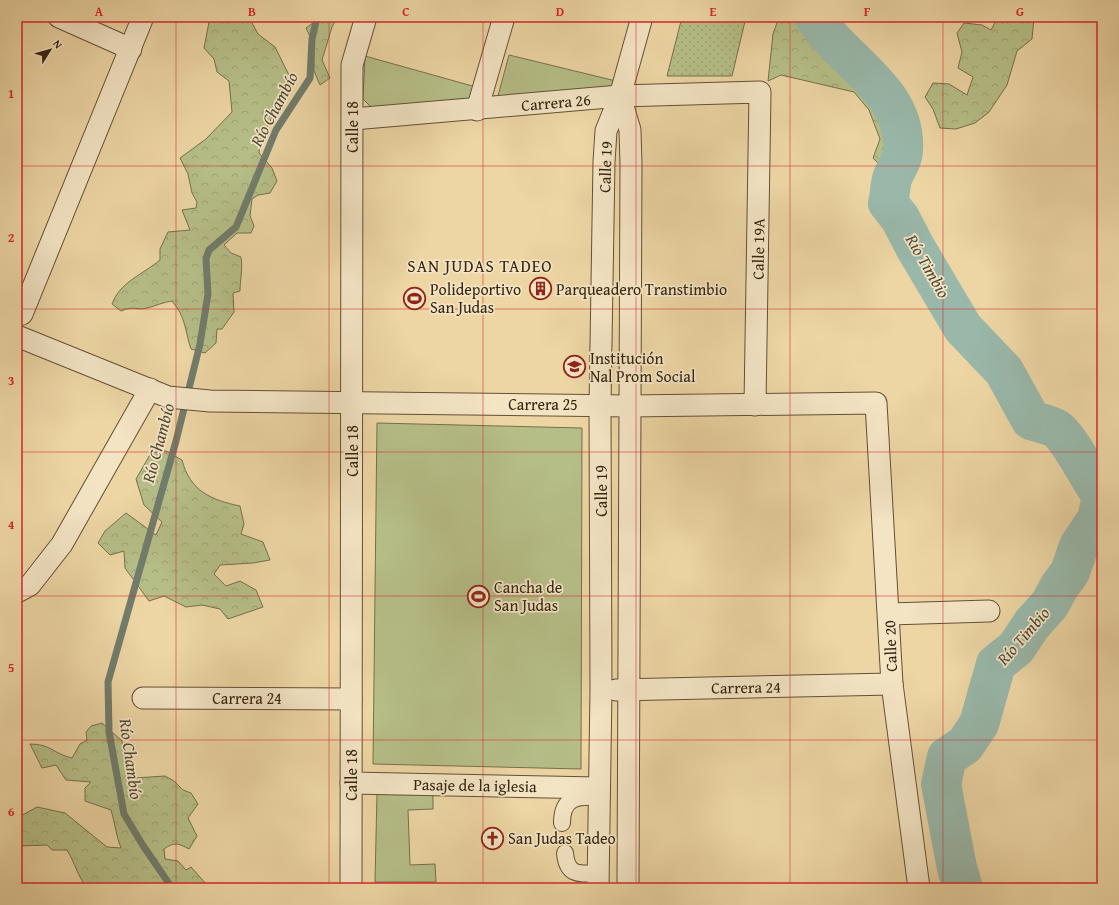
<svg xmlns="http://www.w3.org/2000/svg" width="1119" height="905" viewBox="0 0 1119 905" font-family="'Gentium Book Plus',serif">
	<defs>
		<pattern id="forest-crowns" width="20" height="18" patternUnits="userSpaceOnUse"><rect width="20" height="18" fill="#b6be87"/><path d="M2 6a3 3 0 1 1 6 0M12 15a3 3 0 1 1 6 0" fill="none" stroke="#9da374"/></pattern>
		<pattern id="park-dots" width="8" height="8" patternUnits="userSpaceOnUse"><rect width="8" height="8" fill="#b6be87"/><path d="M2 2h.1M6 6h.1" fill="none" stroke="#9da374" stroke-width="1.8" stroke-linecap="round"/></pattern>
	</defs>
	<rect width="100%" height="100%" fill="#edd5a4"/>
	<filter id="stains"><feTurbulence type="fractalNoise" baseFrequency=".005" numOctaves="4"/><feColorMatrix values="0 0 0 0 .2 0 0 0 0 .09 0 0 0 0 .02 0 0 0 .5 -.17"/></filter>
	<radialGradient id="worn" r=".72"><stop offset=".6" stop-color="#630" stop-opacity="0"/><stop offset="1" stop-color="#630" stop-opacity=".3"/></radialGradient>
	<g fill="#b6be87" stroke="#76704c">
		<polygon points="509,55 616,81 614,89 498,96"/>
		<polygon points="365,56 476,87 473,98 372,108 363,99"/>
		<polygon points="377,423 582,428 581,769 373,764"/>
		<polygon points="377,793 433,795 433,809 408,810 410,865 435,864 436,882 375,882"/>
	</g>
	<g fill="url(#forest-crowns)" stroke="#76704c">
		<path d="M 210,17 L 249,17 L 258,34 L 275,47 L 292,81 L 261,138 L 259,153 L 272,168 L 277,181 L 270,193 L 258,195 L 252,199 L 250,216 L 254,226 L 251,233 L 237,233 L 224,245 L 231,253 L 241,257 C 243,269 240,279 240,291 L 233,293 L 234,312 L 222,329 L 217,329 L 216,343 L 205,353 L 191,349 C 185,331 186,317 172,301 C 163,302 156,306 147,308 C 137,311 135,305 121,311 L 112,304 C 120,282 142,275 160,260 L 160,249 L 168,232 L 190,230 L 182,210 L 196,208 L 197,202 L 192,193 L 188,174 L 180,158 L 206,139 L 232,112 L 229,81 L 217,72 L 214,59 L 204,48 Z"/>
		<polygon points="321,17 337,17 332,27 322,60 330,78 320,85 314,71 314,45 306,28"/>
		<polygon points="779,17 805,17 806,22 832,55 874,88 890,108 898,131 896,158 887,172 873,158 880,139 869,110 854,92 781,75 768,81 773,34"/>
		<polygon points="998,17 1034,17 1032,39 1017,51 1007,85 989,112 975,123 956,129 940,128 933,109 925,97 933,83 949,84 967,95 973,77 958,68 962,52 957,33 964,23 982,25 991,30"/>
		<path d="M 166,451 L 182,460 C 190,491 211,500 240,506 L 244,524 L 241,534 L 263,542 L 270,560 L 253,563 L 220,565 L 214,574 L 226,586 L 240,581 L 256,590 L 263,607 L 228,619 L 220,609 L 202,605 L 186,607 L 164,596 L 149,601 L 125,568 L 124,551 L 110,555 L 98,543 L 105,531 L 126,513 L 156,535 L 162,522 L 144,505 L 136,479 L 151,453 Z"/>
		<path d="M 102,723 L 122,741 L 124,756 L 132,759 L 135,778 L 165,776 L 174,781 L 183,790 L 191,793 L 198,804 L 188,818 L 197,836 L 189,849 C 178,843 174,842 164,849 L 165,859 L 178,861 L 186,870 L 191,867 L 207,885 L 206,888 L 87,888 C 77,875 75,863 67,850 L 52,850 L 47,845 L 17,846 L 17,818 L 37,807 L 65,813 L 107,847 L 121,848 C 116,836 115,823 111,810 L 85,801 L 85,788 L 91,782 L 66,780 L 56,765 L 42,768 L 30,744 C 51,744 54,754 72,758 L 80,744 L 87,740 L 86,732 L 91,726 Z"/>
	</g>
	<polygon fill="url(#park-dots)" stroke="#76704c" points="682,17 746,17 732,76 667,76"/>
	<g fill="none" stroke-linecap="round" stroke-linejoin="round">
		<polyline stroke="#717c6c" stroke-width="7" points="172,888 142,844 124,814 109,732 108,682 176,441 200,344 208,294 206,259 209,250 236,227 276,130 310,78 312,39 317,17"/>
		<g stroke="#99b8aa" stroke-width="40">
			<path d="M 815,17 C 842,62 907,90 903,150 C 903,160 895,170 892,179 C 890,186 890,195 888,203 L 900,218 L 915,247 L 963,328 L 1004,371 L 1031,420 C 1039,423 1052,425 1058,430 C 1075,446 1087,476 1102,496"/>
			<polyline points="963,888 957,868 941,784 947,757 965,745 979,724 996,664 1016,648 1032,624 1050,604 1059,587 1070,572 1079,546 1097,519 1102,497"/>
		</g>
		<defs>
			<g id="pedestrian">
				<path d="M 562,823 C 562,798 576,796 597,797"/>
				<path d="M 565,853 C 567,876 579,874 598,873"/>
			</g>
			<g id="minor">
				<polyline points="59,17 131,49"/>
				<polyline points="620,96 630,130 631,164 628,888"/>
				<polyline points="477,110 504,17"/>
				<polyline points="353,119 620,96 760,92 755,405"/>
				<polyline points="22,314 143,17"/>
				<polyline points="17,336 168,397 210,401 629,406 876,403 892,684 919,888"/>
				<polyline points="17,592 30,585 62,544 150,389"/>
				<polyline points="889,614 989,611"/>
				<polyline points="616,690 892,684"/>
				<polyline points="143,698 351,699"/>
				<polyline points="351,783 599,788"/>
				<polyline points="351,888 352,65 366,17"/>
				<polyline points="598,888 601,690 600,405 604,162 606,131 620,96 642,17"/>
			</g>
		</defs>
		<use href="#pedestrian" stroke="#645035" stroke-width="18"/>
		<use href="#minor" stroke="#645035" stroke-width="23"/>
		<use href="#pedestrian" stroke="#f3e4c4" stroke-width="16"/>
		<use href="#minor" stroke="#f3e4c4" stroke-width="21"/>
	</g>
	<path fill="none" stroke="#d62828" stroke-width="1" stroke-opacity="0.55" d="M 176,17 L 176,888M 329,17 L 329,888M 483,17 L 483,888M 636,17 L 636,888M 790,17 L 790,888M 943,17 L 943,888M 17,166 L 1102,166M 17,309 L 1102,309M 17,452 L 1102,452M 17,596 L 1102,596M 17,740 L 1102,740"/>
	<defs>
		<symbol id="building-ring" viewBox="-11 -11 22 22"><circle r="9.5" fill="#f3e4c4" stroke="#8f2418" stroke-width="1.5"/><path d="M-4-6H4V6H1V3H-1V6H-4ZM-2.5-4.3h1.7v1.8h-1.7ZM.8-4.3h1.7v1.8H.8ZM-2.5-1h1.7V.8h-1.7ZM.8-1h1.7V.8H.8Z" fill="#8f2418"/></symbol>
		<symbol id="stadium-ring" viewBox="-11 -11 22 22"><circle r="9.5" fill="#f3e4c4" stroke="#8f2418" stroke-width="1.5"/><path d="M0-5a6.5 5 0 1 0 0 10a6.5 5 0 1 0 0-10ZM-3.5-1.8h7v3.6h-7Z" fill="#8f2418"/></symbol>
		<symbol id="school-ring" viewBox="-11 -11 22 22"><circle r="9.5" fill="#f3e4c4" stroke="#8f2418" stroke-width="1.5"/><path d="M0-5L7-2L0 1L-7-2ZM-4 1L0 2.5L4 1V4Q0 6-4 4Z" fill="#8f2418"/></symbol>
		<symbol id="church-ring" viewBox="-11 -11 22 22"><circle r="9.5" fill="#f3e4c4" stroke="#8f2418" stroke-width="1.5"/><path d="M-1.2-6h2.4v3.5h3.3v2.4h-3.3V6h-2.4V-.1h-3.3v-2.4h3.3Z" fill="#8f2418"/></symbol>
	</defs>
	<g fill-rule="evenodd">
		<use href="#building-ring" x="528" y="276" width="25" height="25"/>
		<use href="#stadium-ring" x="402" y="286" width="25" height="25"/>
		<use href="#school-ring" x="562" y="354" width="25" height="25"/>
		<use href="#stadium-ring" x="466" y="584" width="25" height="25"/>
		<use href="#church-ring" x="480" y="826" width="25" height="25"/>
	</g>
	<g text-anchor="middle" stroke-width="3.5" stroke-linejoin="round" paint-order="stroke">
		<g font-size="16" fill="#362310" stroke="#f3e4c4">
			<text transform="translate(556 102) rotate(-5)" y="6">Carrera 26</text>
			<text transform="translate(352 127) rotate(-90)" y="6">Calle 18</text>
			<text transform="translate(605 167) rotate(-88)" y="6">Calle 19</text>
			<text transform="translate(758 249) rotate(-89)" y="6">Calle 19A</text>
			<text x="543" y="410">Carrera 25</text>
			<text transform="translate(352 451) rotate(-90)" y="6">Calle 18</text>
			<text transform="translate(601 491) rotate(-90)" y="6">Calle 19</text>
			<text transform="translate(890 646) rotate(-92)" y="6">Calle 20</text>
			<text transform="translate(746 687) rotate(-1)" y="6">Carrera 24</text>
			<text x="247" y="704">Carrera 24</text>
			<text transform="translate(351 775) rotate(-90)" y="6">Calle 18</text>
			<text transform="translate(475 785) rotate(1)" y="6">Pasaje de la iglesia</text>
		</g>
		<g font-size="16" fill="#362310" stroke="#f3e4c4" text-anchor="start">
			<text x="430" y="295">Polideportivo<tspan x="430" dy="18">San Judas</tspan></text>
			<text x="556" y="295">Parqueadero Transtimbio</text>
			<text x="590" y="364">Institución<tspan x="590" dy="18">Nal Prom Social</tspan></text>
			<text x="494" y="593">Cancha de<tspan x="494" dy="18">San Judas</tspan></text>
			<text x="508" y="844">San Judas Tadeo</text>
		</g>
		<g font-size="17" font-style="italic" fill="#4f4836" stroke="#f3e4c4">
			<text transform="translate(274 109) rotate(-62)" y="6">Río Chambío</text>
			<text transform="translate(928 266) rotate(60)" y="6">Río Timbio</text>
			<text transform="translate(158 443) rotate(-75)" y="6">Río Chambío</text>
			<text transform="translate(1023 636) rotate(-49)" y="6">Río Timbio</text>
			<text transform="translate(131 759) rotate(82)" y="6">Río Chambío</text>
		</g>
		<g font-size="17" letter-spacing="1" fill="#362310" stroke="#f3e4c4">
			<text x="480" y="272">SAN JUDAS TADEO</text>
		</g>
	</g>
	<rect width="1119" height="905" fill="none" stroke="#edd5a4" stroke-width="44"/>
	<g transform="translate(50 50) rotate(53)" stroke="#f3e4c4" stroke-width="3" paint-order="stroke">
	<path d="M0-3L7 15L0 10L-7 15Z" fill="#362310"/>
	<text y="-6" font-size="11" font-weight="bold" text-anchor="middle" fill="#362310">N</text>
	</g>
	<rect x="22" y="22" width="1075" height="861" fill="none" stroke="#d62828" stroke-width="1.5"/>
	<g font-size="13" text-anchor="middle" font-weight="bold" fill="#d62828">
		<text x="99" y="16">A</text>
		<text x="252" y="16">B</text>
		<text x="406" y="16">C</text>
		<text x="560" y="16">D</text>
		<text x="713" y="16">E</text>
		<text x="867" y="16">F</text>
		<text x="1020" y="16">G</text>
		<text x="11" y="98">1</text>
		<text x="11" y="242">2</text>
		<text x="11" y="385">3</text>
		<text x="11" y="529">4</text>
		<text x="11" y="672">5</text>
		<text x="11" y="816">6</text>
	</g>
	<rect width="100%" height="100%" filter="url(#stains)"/>
	<rect width="100%" height="100%" fill="url(#worn)"/>
</svg>
